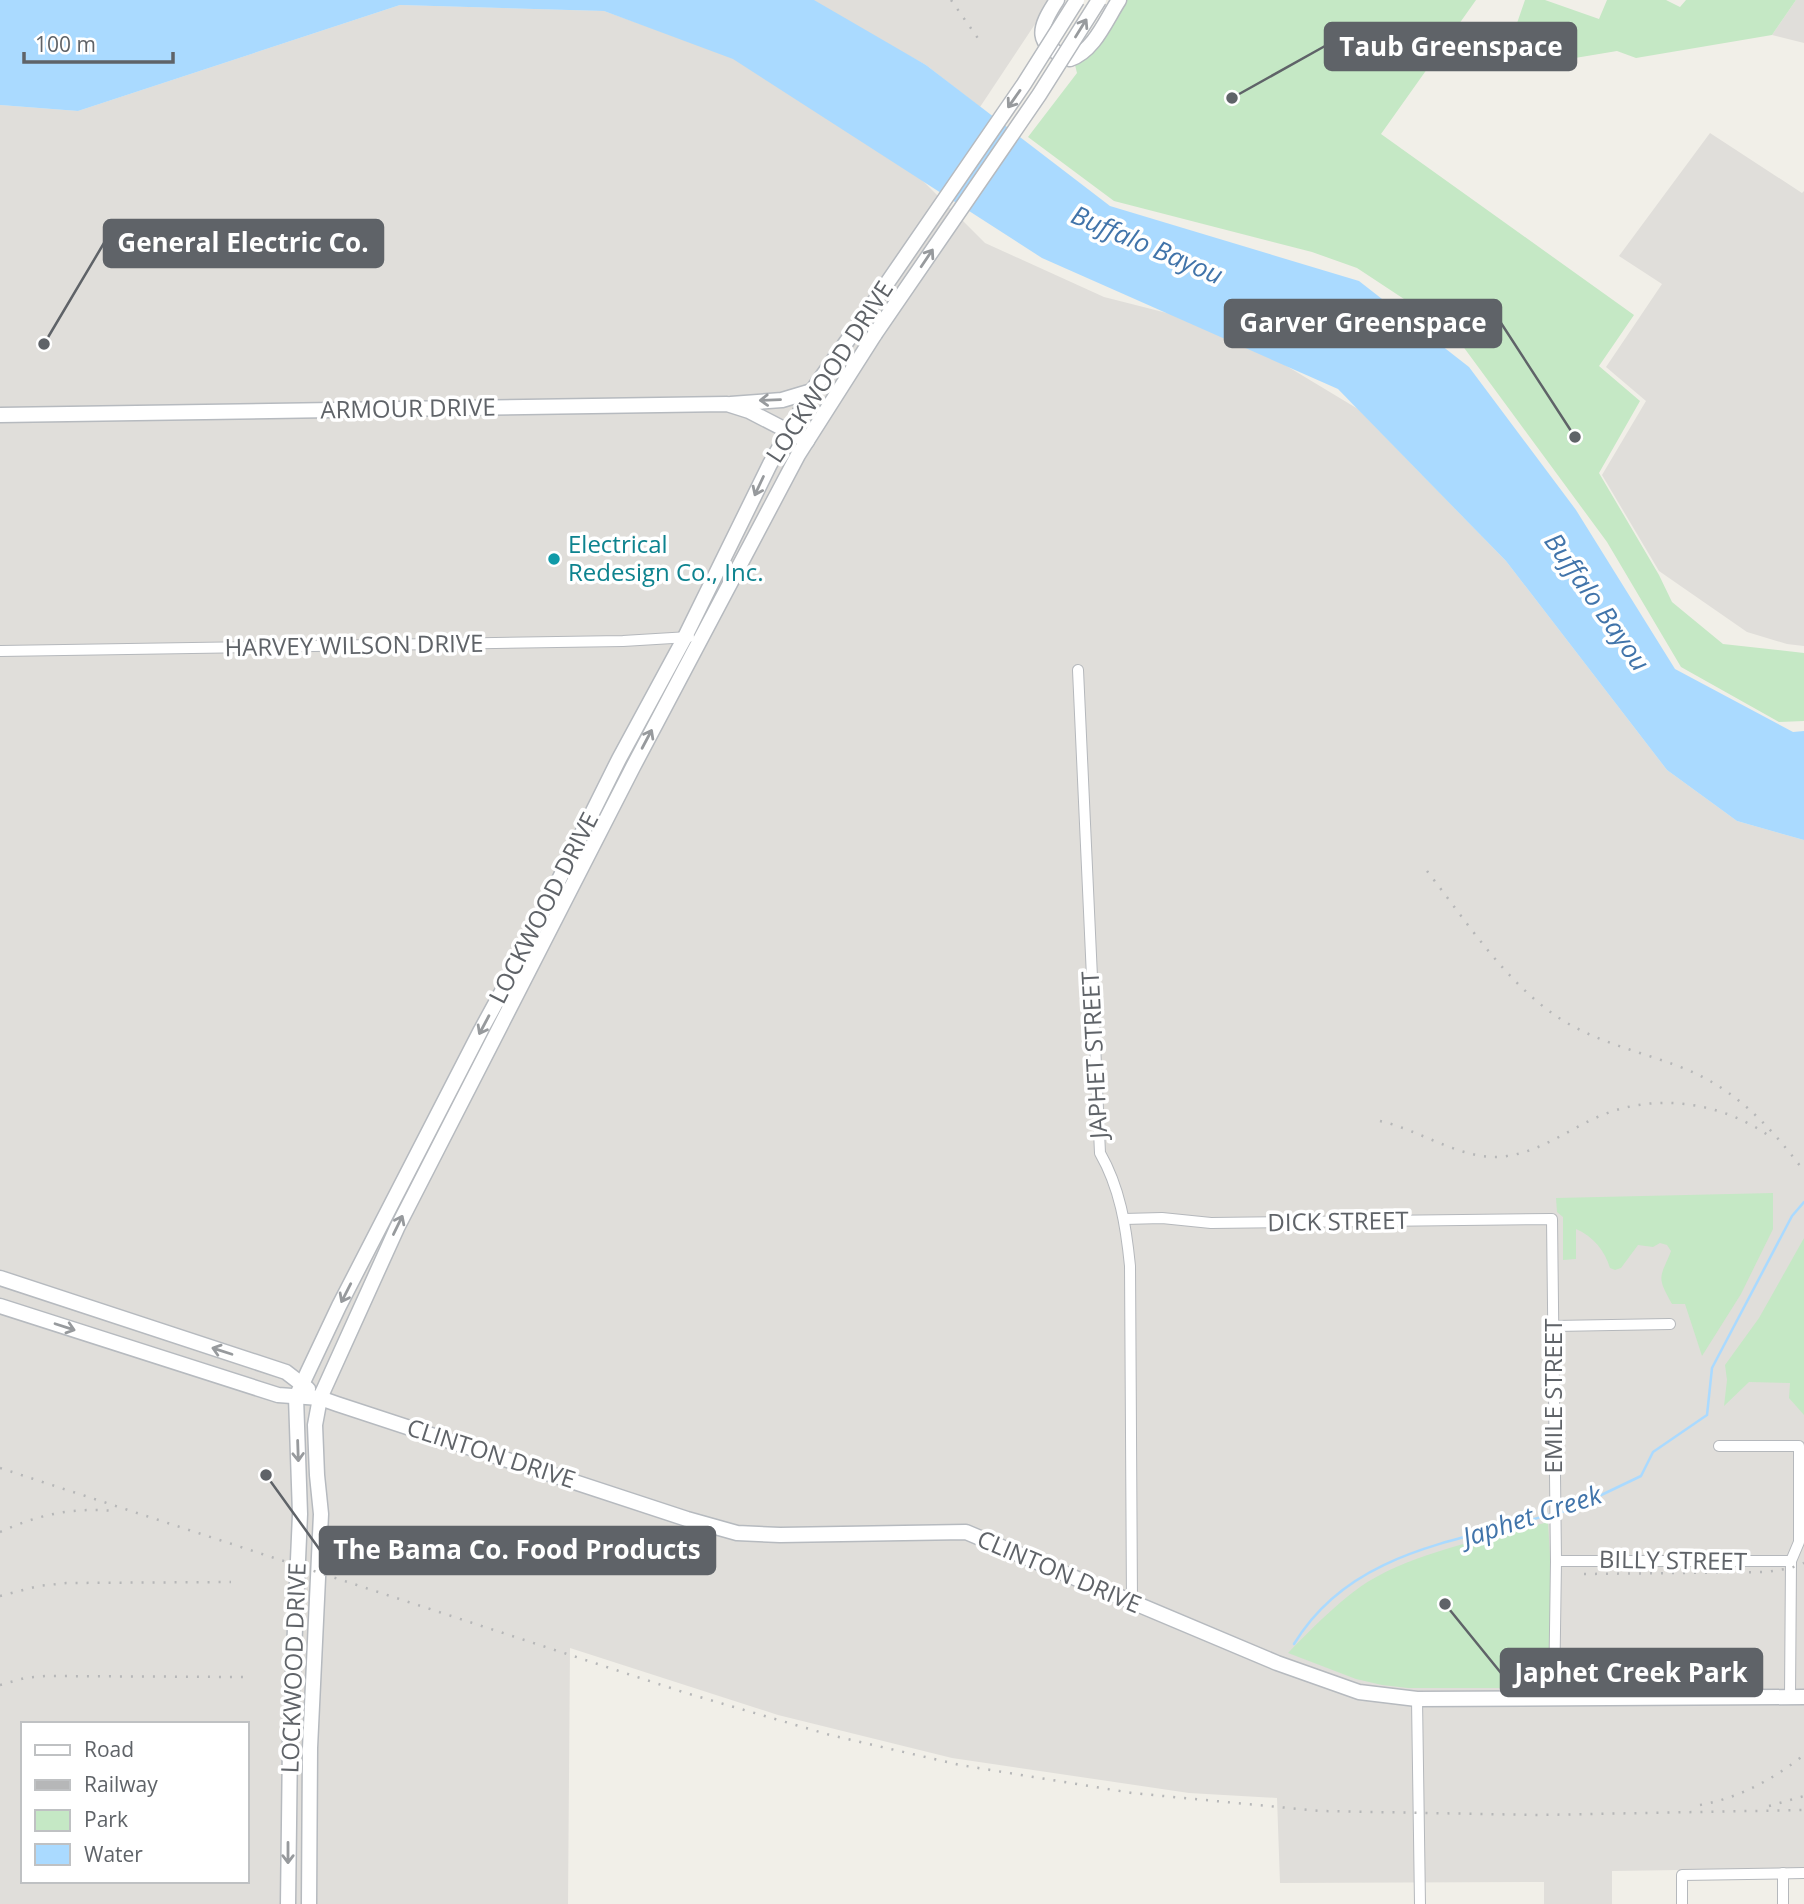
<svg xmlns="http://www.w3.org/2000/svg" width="1804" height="1904" viewBox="0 0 1804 1904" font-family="'Open Sans',sans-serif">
	<rect width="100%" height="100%" fill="#f1efe8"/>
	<g fill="#e0deda" fill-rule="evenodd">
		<polygon points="807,0 1051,0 980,107 926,65"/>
		<polygon points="1796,0 1804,0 1804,43 1772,35"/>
		<path d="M 400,5 L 604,11 L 772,71 L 914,172 L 985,243 L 1104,297 L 1222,327 L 1358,409 L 1506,561 L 1667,770 L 1737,821 L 1804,840 L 1804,1868 L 1612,1871 L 1612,1904 L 1544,1904 L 1544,1882 L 1280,1883 L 1277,1798 L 1189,1793 L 952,1758 L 778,1715 L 570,1648 L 568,1904 L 0,1904 L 0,105 L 78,111 ZM 23,1724 L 247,1724 L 247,1881 L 23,1881 Z"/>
		<polygon points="1710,133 1802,193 1804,191 1804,646 1787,644 1747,632 1659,571 1602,475 1646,401 1606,367 1662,284 1619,256"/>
	</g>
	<g fill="#c5e8c5">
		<polygon points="1126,0 1476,0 1381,134 1634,315 1599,366 1640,401 1599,473 1659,575 1672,602 1723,644 1804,653 1804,721 1779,722 1681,667 1607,542 1451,330 1357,268 1312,252 1114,201 1028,137 1077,73 1075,65 1090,55"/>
		<polygon points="1525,0 1545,0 1599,19 1607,0 1666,0 1680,7 1686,0 1796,0 1772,35 1636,58 1617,51 1569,59 1516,26"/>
		<path d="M 1773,1193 L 1773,1229 L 1741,1294 L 1702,1356 L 1685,1304 L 1672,1304 C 1656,1275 1660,1279 1671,1251 L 1667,1245 L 1660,1243 L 1653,1247 L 1638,1245 L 1621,1268 L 1615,1270 L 1610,1268 C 1605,1251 1593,1236 1576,1229 L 1576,1259 L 1563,1260 L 1563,1217 L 1557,1212 L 1556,1198 Z"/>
		<polygon points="1804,1238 1804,1415 1789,1398 1790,1383 1749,1382 1724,1406 1727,1380 1725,1365 1759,1318"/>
		<path d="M 1548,1522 L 1551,1572 L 1549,1688 L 1408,1688 L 1382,1685 L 1356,1679 L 1288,1653 C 1310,1630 1334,1606 1360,1587 C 1409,1553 1490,1538 1548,1522 Z"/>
	</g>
	<polygon fill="#aadaff" points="0,0 814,0 926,65 1110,206 1359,281 1469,367 1576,510 1675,669 1793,732 1804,731 1804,840 1737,821 1667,770 1506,561 1338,389 1042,258 733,59 604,11 400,5 78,111 0,105"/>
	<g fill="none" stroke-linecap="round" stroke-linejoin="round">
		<g stroke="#aadaff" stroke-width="2.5">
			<polyline points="1558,1513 1572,1509 1641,1476 1653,1452 1707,1415 1712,1368 1792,1216 1804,1202"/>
			<path d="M 1294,1644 C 1350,1551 1456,1542 1552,1514"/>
		</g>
		<defs>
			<g id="street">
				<polyline points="0,651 623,641 689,637"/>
				<path d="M 1078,670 L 1100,1153 C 1120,1188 1126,1226 1130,1266 L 1132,1603"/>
				<polyline points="1124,1219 1162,1218 1211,1223 1552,1219 1556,1561 1554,1699"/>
				<polyline points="1554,1326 1670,1324"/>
				<polyline points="1719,1446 1799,1446 1799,1542 1791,1561 1790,1697"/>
				<polyline points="1556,1561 1791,1561"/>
				<polyline points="1417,1699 1420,1904"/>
				<polyline points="1783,1873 1783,1904"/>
				<polyline points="1682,1904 1682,1875 1804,1873"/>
			</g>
			<g id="secondary">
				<path d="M 1057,0 C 1038,29 1033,44 1070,59 C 1094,51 1106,20 1119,0"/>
				<polyline points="731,404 782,400 812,391"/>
				<polyline points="0,415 727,404 749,411 807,441"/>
				<polyline points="0,1278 286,1372 308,1389"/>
				<polyline points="0,1306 278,1395 320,1398 337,1404 687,1519 737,1533 780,1535 966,1532 1277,1663 1359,1692 1417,1699 1804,1697"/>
				<polyline points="288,1904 290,1743 300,1514 296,1397 339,1306 481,1030 517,964 619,759 684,639 770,464 812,391 859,324"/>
				<polyline points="309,1904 310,1748 321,1514 317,1475 315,1425 320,1398 397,1228 633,767 798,455 875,334"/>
			</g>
		</defs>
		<use href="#street" stroke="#b5b8bc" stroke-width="12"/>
		<use href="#secondary" stroke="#b6babf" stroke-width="17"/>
		<use href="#street" stroke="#fff" stroke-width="10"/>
		<use href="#secondary" stroke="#fff" stroke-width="14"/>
		<g stroke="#b6b7b8" stroke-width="2.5" stroke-dasharray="2 9" stroke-linecap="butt">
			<polyline points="951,0 982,44"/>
			<path d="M 1427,871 C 1467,922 1505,982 1559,1018 C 1596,1042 1638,1051 1678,1066 C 1734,1087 1769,1125 1804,1171"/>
			<path d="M 1380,1121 C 1421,1130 1465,1163 1507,1156 C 1542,1151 1569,1129 1600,1116 C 1656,1092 1723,1102 1772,1138"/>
			<polyline points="0,1468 686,1693 830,1735 960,1765 1132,1793 1320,1811 1538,1815 1804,1810"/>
			<path d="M 0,1532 C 37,1515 73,1507 114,1511"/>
			<polyline points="1584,1574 1767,1572 1791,1568 1804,1563"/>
			<polyline points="0,1596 39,1586 66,1583 231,1582"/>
			<polyline points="0,1685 25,1678 45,1676 243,1677"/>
			<path d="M 1700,1805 C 1739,1798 1772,1780 1804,1755"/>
			<polyline points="1769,1806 1804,1796"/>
		</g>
		<defs>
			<g id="secondary-bridge">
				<polyline points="859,324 1024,84 1077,0"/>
				<polyline points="875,334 1039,95 1099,0"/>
			</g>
		</defs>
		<use href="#secondary-bridge" stroke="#b6babf" stroke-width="17" stroke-linecap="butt"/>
		<use href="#secondary-bridge" stroke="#fff" stroke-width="14"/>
	</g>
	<defs><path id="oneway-shaft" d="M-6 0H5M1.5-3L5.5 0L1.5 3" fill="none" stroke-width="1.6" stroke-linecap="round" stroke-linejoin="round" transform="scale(1.75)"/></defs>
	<g stroke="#979a9d">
		<use href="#oneway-shaft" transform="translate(1081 28) rotate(-58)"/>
		<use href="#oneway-shaft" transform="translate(1014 99) rotate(125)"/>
		<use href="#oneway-shaft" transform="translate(927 258) rotate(-56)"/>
		<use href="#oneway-shaft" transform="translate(770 400) rotate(178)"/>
		<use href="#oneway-shaft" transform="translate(759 486) rotate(115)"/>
		<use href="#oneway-shaft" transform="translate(647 739) rotate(-62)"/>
		<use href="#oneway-shaft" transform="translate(484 1025) rotate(118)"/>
		<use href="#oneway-shaft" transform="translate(398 1225) rotate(-64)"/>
		<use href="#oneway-shaft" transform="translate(346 1293) rotate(117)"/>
		<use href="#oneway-shaft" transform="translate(65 1327) rotate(18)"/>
		<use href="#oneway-shaft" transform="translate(222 1351) rotate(-162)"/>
		<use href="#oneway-shaft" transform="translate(298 1451) rotate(88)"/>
		<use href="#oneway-shaft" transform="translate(288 1853) rotate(90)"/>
	</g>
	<circle fill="#0f9aa8" stroke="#fff" stroke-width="2.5" cx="554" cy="559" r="7"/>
	<g text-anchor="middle" stroke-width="7" stroke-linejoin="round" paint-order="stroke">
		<g font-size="24" fill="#5f6368" stroke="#fff">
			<text transform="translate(830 372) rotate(-57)" y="8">LOCKWOOD DRIVE</text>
			<text transform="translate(408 409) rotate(-1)" y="8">ARMOUR DRIVE</text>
			<text transform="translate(354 646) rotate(-1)" y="8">HARVEY WILSON DRIVE</text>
			<text transform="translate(544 908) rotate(-63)" y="8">LOCKWOOD DRIVE</text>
			<text transform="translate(1095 1055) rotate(-93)" y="8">JAPHET STREET</text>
			<text transform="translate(1338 1222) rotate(-1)" y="8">DICK STREET</text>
			<text transform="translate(1554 1396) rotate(-90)" y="8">EMILE STREET</text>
			<text transform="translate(491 1454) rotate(18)" y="8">CLINTON DRIVE</text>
			<text transform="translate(1673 1561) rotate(1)" y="8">BILLY STREET</text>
			<text transform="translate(1059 1572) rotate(23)" y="8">CLINTON DRIVE</text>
			<text transform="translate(294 1668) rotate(-88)" y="8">LOCKWOOD DRIVE</text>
		</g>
		<g font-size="24" fill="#0d838f" stroke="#fff" text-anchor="start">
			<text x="568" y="553">Electrical<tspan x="568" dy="28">Redesign Co., Inc.</tspan></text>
		</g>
		<g font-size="26" font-style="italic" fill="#4174aa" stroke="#fff">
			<text transform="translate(1147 245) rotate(23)" y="9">Buffalo Bayou</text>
			<text transform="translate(1597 602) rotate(55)" y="9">Buffalo Bayou</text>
			<text transform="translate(1532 1516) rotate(-18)" y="9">Japhet Creek</text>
		</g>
	</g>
	<path fill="none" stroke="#5f6368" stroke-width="2.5" d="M1232 98L1325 46M44 344L104 243M1575 437L1501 323M266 1475L320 1550M1445 1604L1501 1673"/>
	<g fill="#5f6368" stroke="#fff" stroke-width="2.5">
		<circle cx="1232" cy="98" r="7"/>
		<circle cx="44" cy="344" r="7"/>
		<circle cx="1575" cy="437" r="7"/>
		<circle cx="266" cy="1475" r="7"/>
		<circle cx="1445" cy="1604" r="7"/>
	</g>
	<g fill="#5f6368" stroke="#5f6368" stroke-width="2.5">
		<rect x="1325" y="23" width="251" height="47" rx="7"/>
		<rect x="104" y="220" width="279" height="47" rx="7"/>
		<rect x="1225" y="300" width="276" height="47" rx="7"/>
		<rect x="320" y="1527" width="395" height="47" rx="7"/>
		<rect x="1501" y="1649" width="261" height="47" rx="7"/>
	</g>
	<g font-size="26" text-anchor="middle" font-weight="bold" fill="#fff">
		<text x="1451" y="56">Taub Greenspace</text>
		<text x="243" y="252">General Electric Co.</text>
		<text x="1363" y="332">Garver Greenspace</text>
		<text x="517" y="1559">The Bama Co. Food Products</text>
		<text x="1631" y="1682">Japhet Creek Park</text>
	</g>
	<rect x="21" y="1722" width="228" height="161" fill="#ffffff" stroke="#bfc1c3" stroke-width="2"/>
	<rect x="35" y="1745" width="35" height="10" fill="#ffffff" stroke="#bfc1c3" stroke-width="2"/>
	<text x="84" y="1757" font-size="21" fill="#5f6368">Road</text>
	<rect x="35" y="1780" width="35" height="10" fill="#b6b7b8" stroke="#bfc1c3" stroke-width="2"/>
	<text x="84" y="1792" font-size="21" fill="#5f6368">Railway</text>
	<rect x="35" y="1810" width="35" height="21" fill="#c5e8c5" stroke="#bfc1c3" stroke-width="2"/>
	<text x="84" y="1827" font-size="21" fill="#5f6368">Park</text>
	<rect x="35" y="1844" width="35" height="21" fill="#aadaff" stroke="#bfc1c3" stroke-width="2"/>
	<text x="84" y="1862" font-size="21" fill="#5f6368">Water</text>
	<path d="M24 52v10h149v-10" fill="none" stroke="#5f6368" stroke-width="3.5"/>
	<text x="35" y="52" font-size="21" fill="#5f6368" stroke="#ffffff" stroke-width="5" paint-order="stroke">100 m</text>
</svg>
